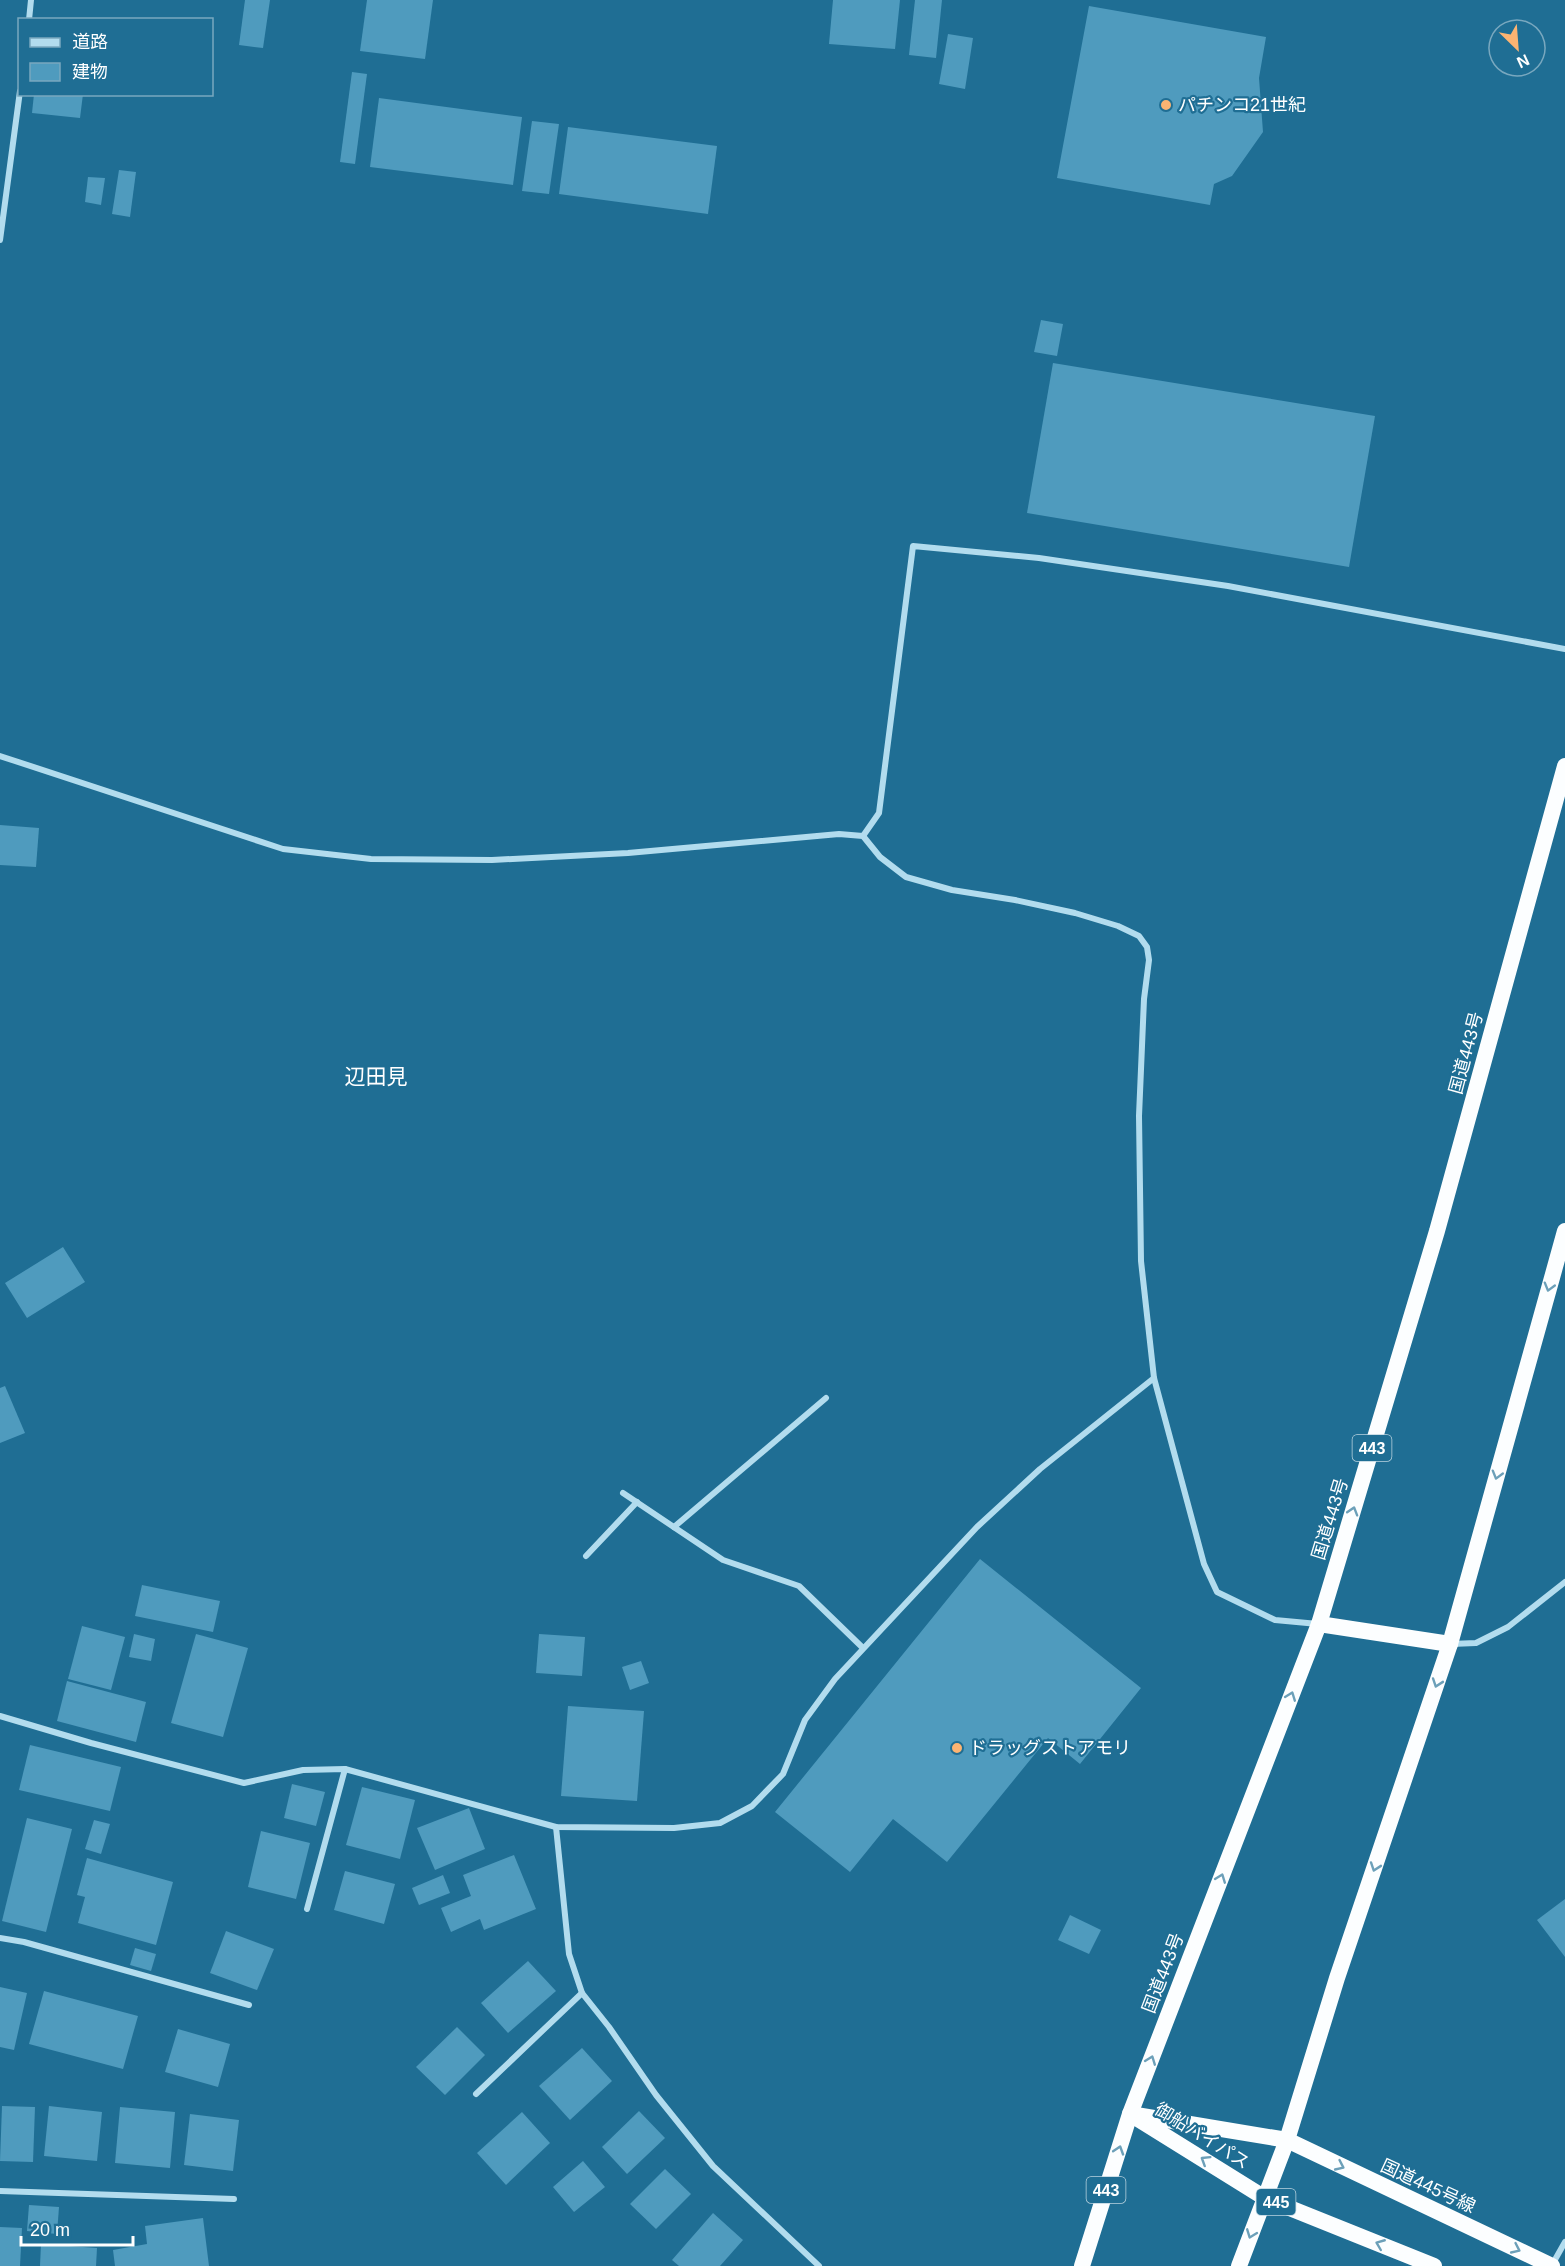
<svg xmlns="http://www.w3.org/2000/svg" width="1565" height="2266" viewBox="0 0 1565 2266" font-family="Helvetica,'Noto Sans JP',sans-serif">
	<rect width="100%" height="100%" fill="#1f6e94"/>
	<g fill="#4f9bbe">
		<polygon points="245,0 270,0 263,48 239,45"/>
		<polygon points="367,0 433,0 425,59 360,51"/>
		<polygon points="833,0 900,0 895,49 829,44"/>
		<polygon points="915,0 942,0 936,58 909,55"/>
		<polygon points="1089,6 1266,37 1259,78 1263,132 1232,176 1214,184 1210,205 1057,178"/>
		<polygon points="948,34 973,38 965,89 939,84"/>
		<polygon points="352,72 367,74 355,164 340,162"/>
		<polygon points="34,94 83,94 80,118 32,113"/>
		<polygon points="379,98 522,117 513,185 370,167"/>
		<polygon points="532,121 559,124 549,194 522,191"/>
		<polygon points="568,127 717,146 708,214 559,194"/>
		<polygon points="119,170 136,172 130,217 112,214"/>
		<polygon points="88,177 105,178 101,205 85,202"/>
		<polygon points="1041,320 1063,324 1057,356 1034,352"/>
		<polygon points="1053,363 1375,416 1349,567 1027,513"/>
		<polygon points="0,825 39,828 36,867 0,865"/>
		<polygon points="63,1247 85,1282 27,1318 5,1283"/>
		<polygon points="5,1386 25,1433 0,1443 0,1388"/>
		<polygon points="980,1559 1141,1688 1080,1764 1048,1738 947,1862 893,1819 850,1872 775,1812"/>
		<polygon points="142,1585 220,1601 213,1632 135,1616"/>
		<polygon points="82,1626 125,1637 111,1690 68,1679"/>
		<polygon points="134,1634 155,1639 151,1661 129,1657"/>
		<polygon points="196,1634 248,1648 223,1737 171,1723"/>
		<polygon points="539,1634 585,1637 582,1676 536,1673"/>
		<polygon points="641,1661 649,1683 630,1690 622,1667"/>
		<polygon points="67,1681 146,1702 136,1742 57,1721"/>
		<polygon points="568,1706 644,1711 637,1801 561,1796"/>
		<polygon points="30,1745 121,1767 110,1811 19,1790"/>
		<polygon points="292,1784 325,1792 316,1826 284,1818"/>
		<polygon points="362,1787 415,1800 400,1859 346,1845"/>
		<polygon points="469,1808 485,1849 435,1870 417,1828"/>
		<polygon points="27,1818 72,1829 46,1932 2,1921"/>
		<polygon points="94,1820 110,1824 101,1854 85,1849"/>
		<polygon points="261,1831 310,1843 296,1899 248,1887"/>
		<polygon points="514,1855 536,1909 484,1930 480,1919 451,1932 441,1908 471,1896 463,1875"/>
		<polygon points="87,1858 173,1882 156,1945 78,1923 85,1897 77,1895"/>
		<polygon points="345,1871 395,1884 384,1924 334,1910"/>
		<polygon points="443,1875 450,1893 419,1905 412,1888"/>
		<polygon points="1565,1899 1565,1957 1537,1920"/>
		<polygon points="1070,1915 1101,1930 1089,1954 1058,1940"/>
		<polygon points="226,1931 274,1949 257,1990 210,1973"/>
		<polygon points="135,1948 156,1954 151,1971 130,1965"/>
		<polygon points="528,1961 556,1991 508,2033 481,2003"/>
		<polygon points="0,1987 27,1993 14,2050 0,2047"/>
		<polygon points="44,1991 138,2016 123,2069 29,2044"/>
		<polygon points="457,2027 485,2055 445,2095 416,2067"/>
		<polygon points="178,2029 230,2044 218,2087 165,2072"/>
		<polygon points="582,2048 612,2081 570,2120 539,2086"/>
		<polygon points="2,2106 35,2107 33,2162 0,2161"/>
		<polygon points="49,2106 102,2112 97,2161 44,2156"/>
		<polygon points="120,2107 175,2112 170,2168 115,2163"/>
		<polygon points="639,2111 665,2138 627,2174 602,2147"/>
		<polygon points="522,2112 550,2143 506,2185 477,2153"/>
		<polygon points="190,2114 239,2120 233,2171 184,2165"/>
		<polygon points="583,2161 605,2187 574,2212 553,2187"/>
		<polygon points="665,2169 691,2194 656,2229 630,2204"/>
		<polygon points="29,2205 59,2207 57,2234 27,2231"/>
		<polygon points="713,2213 743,2240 720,2266 679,2266 672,2260"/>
		<polygon points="203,2218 209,2266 115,2266 113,2250 147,2244 145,2226"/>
		<polygon points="0,2227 22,2228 20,2266 0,2266"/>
		<polygon points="41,2244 97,2248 96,2266 40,2266"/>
	</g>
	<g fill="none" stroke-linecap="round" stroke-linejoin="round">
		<g stroke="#b2dcee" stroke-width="6">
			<polyline points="29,20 31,0"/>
			<polyline points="0,240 20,91"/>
			<polyline points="0,756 283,849 371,859 492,860 628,853 839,834 863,836 880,857 906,877 952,890 1015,900 1075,913 1118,926 1139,936 1147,947 1149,960 1144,999 1139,1116 1141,1261 1154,1378 1204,1564 1217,1592 1275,1620 1318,1624"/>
			<polyline points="863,836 879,813 913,546 1039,558 1228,586 1565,649"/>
			<polyline points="623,1493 723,1560 799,1586 863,1648"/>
			<polyline points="674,1527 826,1398"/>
			<polyline points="586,1556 637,1502"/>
			<polyline points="1451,1644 1476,1643 1508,1627 1565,1582"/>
			<polyline points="0,1716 91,1743 244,1783 303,1770 345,1769 556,1827 674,1828 720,1823 752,1806 783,1774 805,1720 835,1679 977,1527 1040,1469 1154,1378"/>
			<polyline points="556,1827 569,1954 582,1993 609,2027 656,2095 713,2166 819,2266"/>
			<polyline points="307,1909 345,1769"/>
			<polyline points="0,1938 24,1942 249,2005"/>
			<polyline points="476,2094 582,1993"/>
			<polyline points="0,2191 234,2199"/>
			<polyline points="1552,2265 1565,2242"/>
		</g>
		<g stroke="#fcfeff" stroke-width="16">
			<polyline points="1319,1624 1450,1644"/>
			<polyline points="1130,2114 1287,2140 1552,2266"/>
			<polyline points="1138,2119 1265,2198 1434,2266"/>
			<polyline points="1082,2266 1130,2114 1319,1624 1437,1231 1565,766"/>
			<polyline points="1239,2266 1287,2140 1337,1978 1450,1644 1565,1231"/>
		</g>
	</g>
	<defs><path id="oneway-chevron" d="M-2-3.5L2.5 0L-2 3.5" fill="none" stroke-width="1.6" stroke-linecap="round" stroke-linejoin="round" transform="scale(1.5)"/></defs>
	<g stroke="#6ca0b9">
		<use href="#oneway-chevron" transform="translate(1549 1287) rotate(106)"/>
		<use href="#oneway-chevron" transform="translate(1497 1475) rotate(106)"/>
		<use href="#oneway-chevron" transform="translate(1353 1511) rotate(-73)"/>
		<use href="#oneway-chevron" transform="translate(1437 1683) rotate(109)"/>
		<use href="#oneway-chevron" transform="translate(1291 1696) rotate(-69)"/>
		<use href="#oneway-chevron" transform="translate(1375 1867) rotate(109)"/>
		<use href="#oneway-chevron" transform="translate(1221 1878) rotate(-69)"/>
		<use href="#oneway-chevron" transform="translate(1151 2060) rotate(-69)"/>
		<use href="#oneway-chevron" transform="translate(1119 2150) rotate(-72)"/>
		<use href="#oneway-chevron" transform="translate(1205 2160) rotate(-148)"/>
		<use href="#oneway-chevron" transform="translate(1340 2166) rotate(25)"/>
		<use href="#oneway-chevron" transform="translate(1251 2234) rotate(111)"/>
		<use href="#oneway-chevron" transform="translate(1380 2244) rotate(-158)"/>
		<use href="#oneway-chevron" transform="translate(1516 2249) rotate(25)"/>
	</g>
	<g fill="#fcb472" stroke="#1f6e94" stroke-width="2">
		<circle cx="1166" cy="105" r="6"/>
		<circle cx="957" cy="1748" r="6"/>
	</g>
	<g text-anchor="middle" stroke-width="4.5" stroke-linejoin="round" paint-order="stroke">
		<g fill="#1f6e94" stroke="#bcd4df" stroke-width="1.5">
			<rect x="1352.5" y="1435" width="39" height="26" rx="4.5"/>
			<rect x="1086.5" y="2177" width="39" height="26" rx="4.5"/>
			<rect x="1256.5" y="2189" width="39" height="26" rx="4.5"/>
		</g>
		<g font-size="16" font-weight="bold" fill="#fff">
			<text x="1372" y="1454">443</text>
			<text x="1106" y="2196">443</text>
			<text x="1276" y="2208">445</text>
		</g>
		<g font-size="18" fill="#fff" stroke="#1f6e94" text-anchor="start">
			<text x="1178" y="111">パチンコ21世紀</text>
			<text x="969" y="1754">ドラッグストアモリ</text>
		</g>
		<g font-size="18" fill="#fff" stroke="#1f6e94">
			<text transform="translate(1466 1053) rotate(-75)" y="6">国道443号</text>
			<text transform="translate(1330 1519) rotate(-73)" y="6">国道443号</text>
			<text transform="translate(1163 1973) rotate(-69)" y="6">国道443号</text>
			<text transform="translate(1202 2136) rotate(32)" y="6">御船バイパス</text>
			<text transform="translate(1428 2186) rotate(25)" y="6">国道445号線</text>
		</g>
		<g font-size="21" fill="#fff" stroke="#1f6e94">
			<text x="376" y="1084">辺田見</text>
		</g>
	</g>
	<rect x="18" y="18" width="195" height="78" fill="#1f6e94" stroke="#79a8bf" stroke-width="1.5"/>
	<rect x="30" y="38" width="30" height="9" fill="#b2dcee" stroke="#79a8bf" stroke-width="1.5"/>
	<text x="72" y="48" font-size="18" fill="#ffffff">道路</text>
	<rect x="30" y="63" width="30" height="18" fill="#4f9bbe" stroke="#79a8bf" stroke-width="1.5"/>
	<text x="72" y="78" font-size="18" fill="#ffffff">建物</text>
	<g transform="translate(1517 48) rotate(155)"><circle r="28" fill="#1f6e94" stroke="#79a8bf" stroke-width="1.5"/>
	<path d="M0-4.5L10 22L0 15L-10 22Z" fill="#fcb472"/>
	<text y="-9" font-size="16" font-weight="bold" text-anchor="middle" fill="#ffffff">N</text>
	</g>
	<path d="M21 2236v9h112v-9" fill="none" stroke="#ffffff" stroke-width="3"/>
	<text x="30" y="2236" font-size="18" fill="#ffffff" stroke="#1f6e94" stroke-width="4.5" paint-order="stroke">20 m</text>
</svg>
